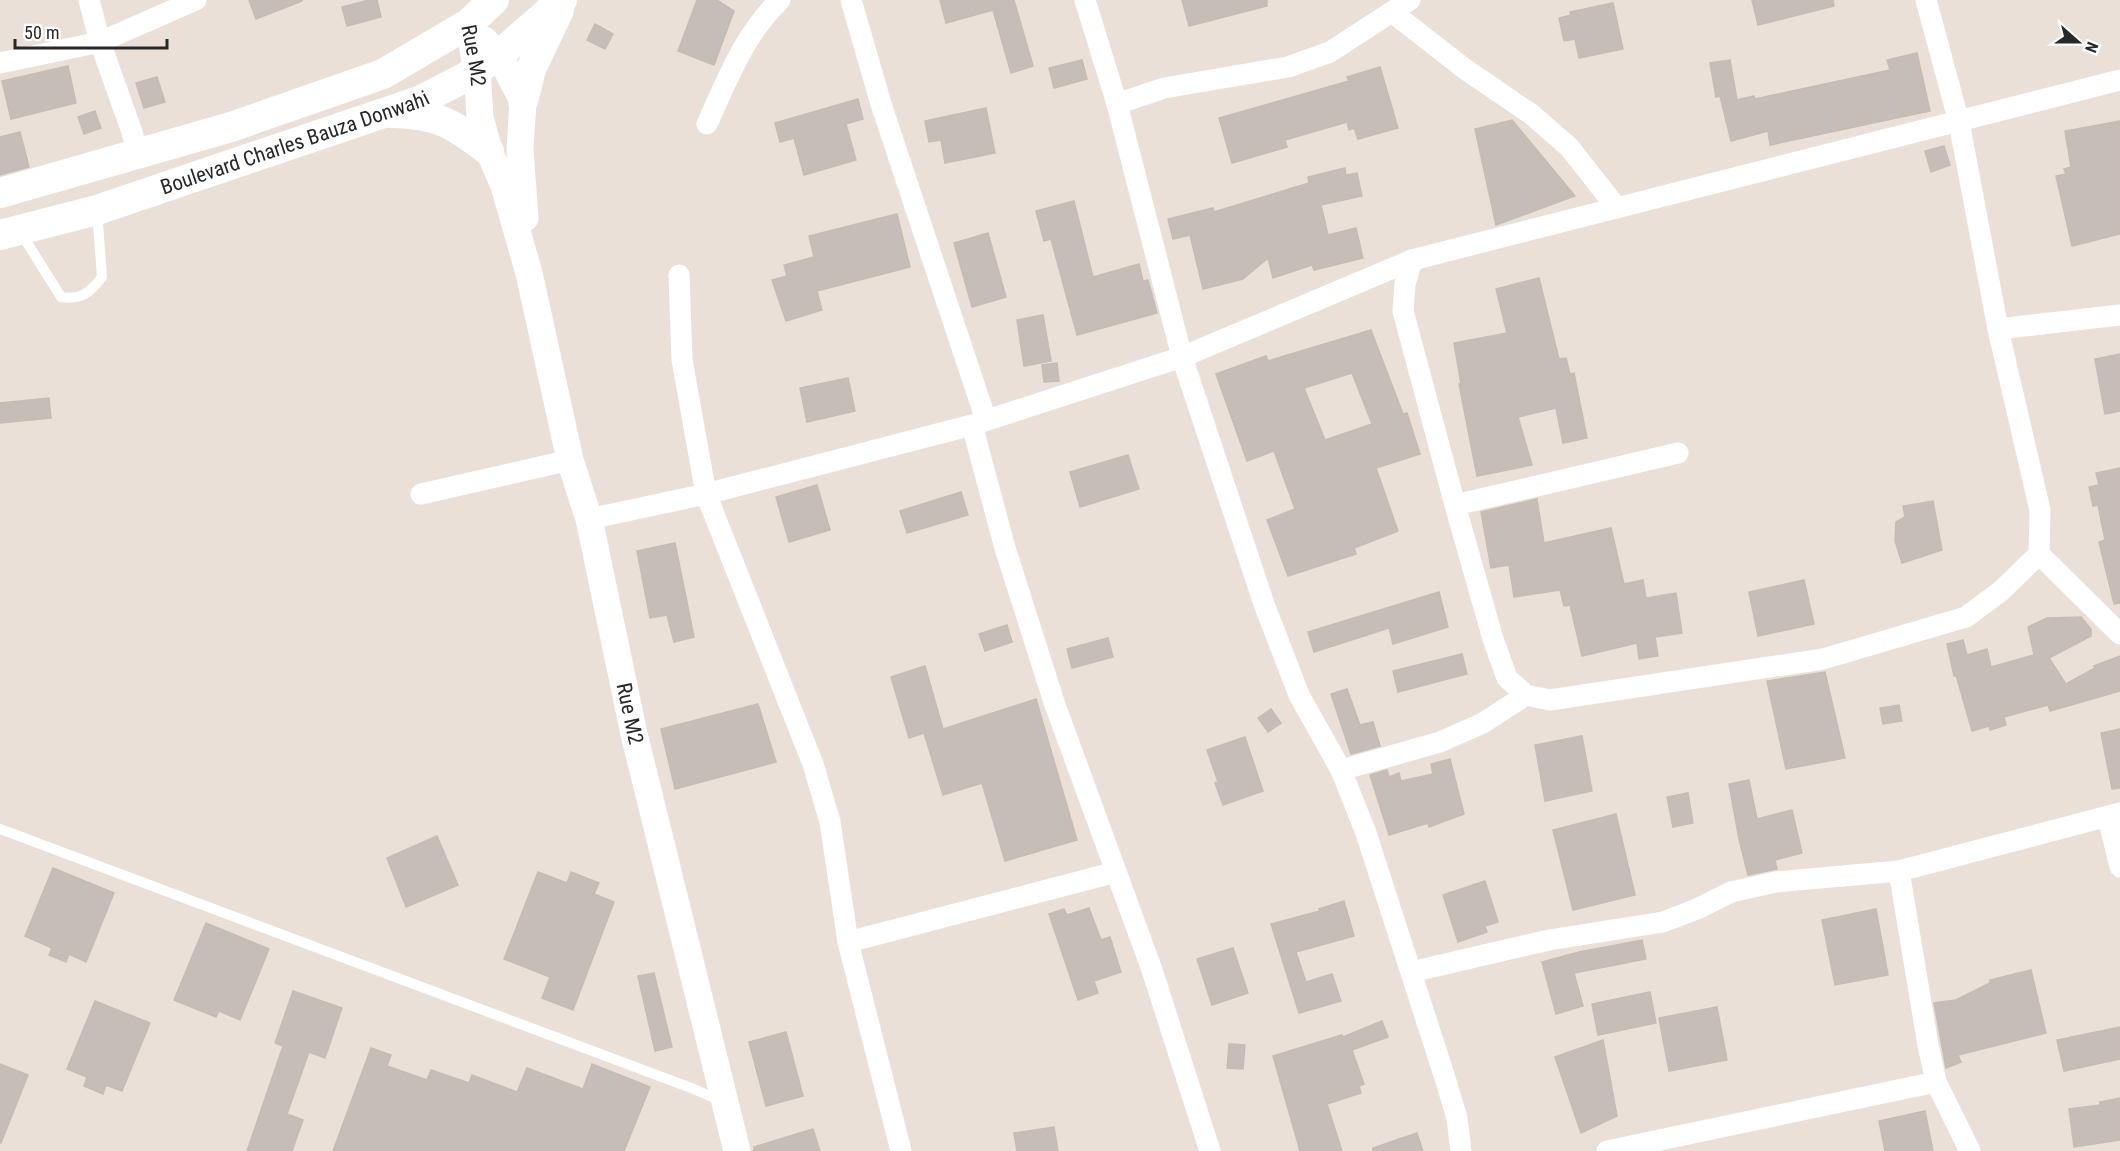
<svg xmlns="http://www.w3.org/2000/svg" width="2120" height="1151" viewBox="0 0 2120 1151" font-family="'Roboto Condensed',sans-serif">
	<rect width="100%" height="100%" fill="#ebe0d8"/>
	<g fill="#c6bdb8" stroke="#c6bcb2" stroke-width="1.5" fill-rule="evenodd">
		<polygon points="249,0 302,0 302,1 256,19"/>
		<polygon points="369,0 377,0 381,17 347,26 342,7"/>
		<polygon points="697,0 717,0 734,11 714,65 678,51"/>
		<polygon points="940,0 1014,0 1033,66 1011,73 993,10 946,23"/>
		<polygon points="1182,0 1267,0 1267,6 1189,26"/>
		<polygon points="1752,0 1833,0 1834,6 1758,25"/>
		<polygon points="1613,3 1623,49 1579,58 1575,39 1564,41 1559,18 1571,15 1570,12"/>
		<polygon points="595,24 613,34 605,49 587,40"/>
		<polygon points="1917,53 1930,111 1770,145 1768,131 1731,141 1720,96 1716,97 1710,63 1730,60 1737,100 1754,96 1755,99 1890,70 1887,60"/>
		<polygon points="1082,60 1087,79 1054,88 1049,68"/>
		<polygon points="68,66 76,103 11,119 2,81"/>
		<polygon points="1380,67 1398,128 1358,139 1354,128 1349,130 1347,122 1285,140 1287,147 1232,163 1219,118 1349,81 1347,77"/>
		<polygon points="157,77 165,102 144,108 136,83"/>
		<polygon points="858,99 863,119 846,124 856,160 804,175 794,138 780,142 775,123"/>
		<polygon points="986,108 995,153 945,163 941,140 929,142 925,121"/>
		<polygon points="95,111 101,128 84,134 78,117"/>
		<polygon points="1512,120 1575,196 1496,225 1475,129"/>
		<polygon points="2120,121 2120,234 2072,246 2056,176 2066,174 2064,169 2071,167 2065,131"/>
		<polygon points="20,132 29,167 0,175 0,137"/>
		<polygon points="1944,146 1950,165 1931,172 1925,151"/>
		<polygon points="1345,168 1346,175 1357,173 1362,196 1321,205 1328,235 1356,228 1363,258 1314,270 1312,265 1273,278 1268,258 1243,279 1203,289 1190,235 1173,239 1168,219 1213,208 1214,212 1309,183 1308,177"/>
		<polygon points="1074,201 1093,277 1139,264 1143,281 1148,280 1157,313 1077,335 1051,239 1044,241 1036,211"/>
		<polygon points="897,214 910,267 817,291 822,310 786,321 772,280 787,276 784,265 814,257 809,236"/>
		<polygon points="988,233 1006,297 972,307 954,243"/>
		<polygon points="1539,278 1559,359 1566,358 1570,374 1574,373 1587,438 1563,443 1556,408 1518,417 1532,465 1477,476 1459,384 1461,384 1454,343 1507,333 1496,289"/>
		<polygon points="1043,315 1051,361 1024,366 1017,320"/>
		<path d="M 1371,330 L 1403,414 L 1407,413 L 1420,454 L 1376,468 L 1398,531 L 1354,548 L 1356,554 L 1288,576 L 1267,520 L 1295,509 L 1274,451 L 1247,461 L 1216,374 L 1266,356 L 1268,361 ZM 1352,373 L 1372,424 L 1325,440 L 1304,388 Z"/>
		<polygon points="2120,354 2120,411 2105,414 2095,359"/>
		<polygon points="1057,363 1059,381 1044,382 1042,365"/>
		<polygon points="848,378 855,411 807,422 800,388"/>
		<polygon points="49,398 51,418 0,423 0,403"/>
		<polygon points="1128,455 1139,489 1080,507 1070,472"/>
		<polygon points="2120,468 2120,603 2114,604 2099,542 2105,540 2098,505 2093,506 2089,487 2099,485 2096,473"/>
		<polygon points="817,485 830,530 789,542 776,497"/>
		<polygon points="961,492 968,515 907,533 900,511"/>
		<polygon points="1537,499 1544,543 1611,528 1624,584 1643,580 1646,598 1676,593 1682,633 1655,637 1658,656 1639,659 1637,643 1582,656 1570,605 1564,606 1560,590 1514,597 1509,565 1491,568 1481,512"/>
		<polygon points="1933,501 1942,550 1902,563 1895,541 1896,522 1905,517 1903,506"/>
		<polygon points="675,543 694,637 674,642 667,615 650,618 637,551"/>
		<polygon points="1804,580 1814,624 1758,636 1749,592"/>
		<polygon points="1439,592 1448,627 1393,644 1389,628 1314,652 1308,632"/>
		<polygon points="2081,617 2091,629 2091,636 2049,658 2066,684 2095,668 2094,666 2120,656 2120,691 2050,711 2048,705 2004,717 2006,725 1990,730 1989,726 1972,731 1956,675 1954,676 1947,644 1963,640 1967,655 1987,649 1991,667 2034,655 2028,627 2047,618"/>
		<polygon points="1007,625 1012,642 985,651 979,634"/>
		<polygon points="1108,638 1113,657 1072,668 1067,649"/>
		<polygon points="1462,654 1467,674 1398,692 1393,671"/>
		<polygon points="925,666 943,729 1036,699 1077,840 1005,861 982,783 943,795 924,733 909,738 891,677"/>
		<polygon points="1825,672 1845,758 1786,769 1767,681"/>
		<polygon points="1347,689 1360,725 1373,722 1380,746 1351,754 1331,694"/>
		<polygon points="758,704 776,762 675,789 661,729"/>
		<polygon points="1899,705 1902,721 1883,724 1880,708"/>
		<polygon points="1271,709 1281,723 1268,732 1258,718"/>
		<polygon points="2120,729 2120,788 2112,789 2101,733"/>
		<polygon points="1582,736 1592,791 1545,801 1535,745"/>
		<polygon points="1245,737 1263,791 1223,805 1215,783 1218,782 1207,750"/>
		<polygon points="1450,759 1464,814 1429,827 1428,823 1389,835 1370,775 1387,770 1389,777 1399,773 1401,781 1433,774 1431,764"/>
		<polygon points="1749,780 1757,819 1792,810 1802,853 1775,860 1777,869 1748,875 1739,839 1729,784"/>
		<polygon points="1688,793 1693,823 1673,827 1667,797"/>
		<polygon points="1616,814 1635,895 1573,910 1553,830"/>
		<polygon points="437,836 458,885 406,907 387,858"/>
		<polygon points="53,868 114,893 86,962 69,954 66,962 49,955 52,948 25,936"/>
		<polygon points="538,872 567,883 571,872 599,883 594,894 614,902 573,1010 542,998 550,977 504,959"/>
		<polygon points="1485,881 1498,922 1485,926 1487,932 1458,942 1443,895"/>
		<polygon points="1344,901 1354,936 1296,952 1306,982 1332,974 1341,1001 1299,1013 1271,924 1320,911 1319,909"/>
		<polygon points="1089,908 1101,940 1110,937 1121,972 1094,981 1098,993 1078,1000 1049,914 1064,909 1067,915"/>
		<polygon points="1876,909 1888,975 1835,985 1822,920"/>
		<polygon points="206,923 269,949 240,1020 219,1011 216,1017 174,1000"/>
		<polygon points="1642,940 1646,959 1574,973 1583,1006 1556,1014 1542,962 1579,952"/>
		<polygon points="1233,948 1248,993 1212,1005 1197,959"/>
		<polygon points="2031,970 2046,1033 1958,1055 1961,1062 1946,1068 1934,1003 1956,1000 1990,983 1990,980"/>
		<polygon points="654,973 672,1047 655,1051 638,976"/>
		<polygon points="293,991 342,1008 325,1058 309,1052 287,1114 303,1120 292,1151 247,1151 283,1046 275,1043"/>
		<polygon points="1650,992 1656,1023 1598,1035 1592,1004"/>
		<polygon points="95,1001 150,1023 122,1091 106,1085 103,1094 84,1086 87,1077 67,1069"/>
		<polygon points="1717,1007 1727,1060 1669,1071 1659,1018"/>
		<polygon points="1382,1021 1388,1037 1352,1050 1364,1084 1359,1086 1361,1093 1327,1104 1342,1151 1300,1151 1273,1056 1342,1035 1343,1037"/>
		<polygon points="2120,1027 2120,1059 2064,1071 2057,1040"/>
		<polygon points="786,1032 803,1096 766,1106 749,1042"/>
		<polygon points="1603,1040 1617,1116 1581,1133 1555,1057"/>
		<polygon points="1229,1044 1245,1045 1243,1069 1227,1068"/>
		<polygon points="371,1048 391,1055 387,1066 427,1080 431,1070 469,1083 472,1075 517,1092 527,1068 583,1089 592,1064 650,1087 624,1151 333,1151"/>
		<polygon points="0,1064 28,1075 1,1143 0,1143"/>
		<polygon points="2120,1098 2120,1140 2074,1147 2069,1109 2100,1105 2100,1102"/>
		<polygon points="1925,1111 1933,1151 1885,1151 1879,1121"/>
		<polygon points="1054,1127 1058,1151 1017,1151 1014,1133"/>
		<polygon points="813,1129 820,1151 754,1151 754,1147"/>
		<polygon points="1417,1133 1423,1151 1373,1151 1373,1148"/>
	</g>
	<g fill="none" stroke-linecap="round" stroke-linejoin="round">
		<g stroke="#fff" stroke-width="10">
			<path d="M 21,233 L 61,297 C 81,300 90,293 102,277 L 97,211"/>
			<polyline points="0,829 694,1089 721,1101"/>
		</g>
		<g stroke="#fff" stroke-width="21">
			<polyline points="89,0 100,42 196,0"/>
			<polyline points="851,0 881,104 986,420"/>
			<polyline points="1085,0 1117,104 1182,357 1264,604 1299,695 1341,770 1366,833 1445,1078 1457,1118 1461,1151"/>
			<polyline points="1393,13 1465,69 1531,114 1569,147 1617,208"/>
			<polyline points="0,63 100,42 132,132 137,153"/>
			<polyline points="1117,104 1164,88 1288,67 1330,52 1410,0"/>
			<path d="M 707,124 C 728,78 744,35 780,0"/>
			<polyline points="1412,260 1405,284 1403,311 1455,505 1493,639 1507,678 1526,695 1550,700 1823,659 1966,617 2001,591 2039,554 2040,510 1998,329 1959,122 1926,0"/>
			<polyline points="679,275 682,360 706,494 813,764 830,822 848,942 901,1151"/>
			<polyline points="1998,329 2120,315"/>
			<polyline points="972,425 1005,548 1054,702 1152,970 1210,1151"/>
			<polyline points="421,494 570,460"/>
			<polyline points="1455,505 1678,453"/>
			<polyline points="589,519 706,494 972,425 1182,357 1412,260 2120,80"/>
			<polyline points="2039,554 2120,634"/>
			<polyline points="1341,770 1440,742 1483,723 1526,695"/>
			<polyline points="2108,817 2120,867"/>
			<polyline points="1899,871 1928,1045 1936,1082 1970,1151"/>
			<polyline points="848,942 1116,872"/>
			<polyline points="1411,972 1549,940 1663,922 1697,909 1731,892 1776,882 1899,871 2120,813"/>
			<polyline points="1607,1151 1936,1082"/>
		</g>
		<g stroke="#fff" stroke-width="27">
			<path id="s1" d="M 468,24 L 477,70 L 480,117 L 489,151 L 504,186 L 529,273 L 570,460 L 589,519 L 634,734 L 737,1151"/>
			<polyline points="484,40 499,55 523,101 520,150 525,218"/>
		</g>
		<g stroke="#fff" stroke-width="30">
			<polyline points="523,101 531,69 559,10"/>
			<path d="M 392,113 C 439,114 453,124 489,151"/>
			<polyline points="0,193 231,127 383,74 468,24 494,0"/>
			<path id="s2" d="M 0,235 L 97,210 L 419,101 L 464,78 L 499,55 L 562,0"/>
		</g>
	</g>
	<g text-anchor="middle" stroke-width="5" stroke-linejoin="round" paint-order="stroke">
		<g font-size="21" fill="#282828" stroke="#fff">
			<text dy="7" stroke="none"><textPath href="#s1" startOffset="32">Rue M2</textPath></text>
			<text dy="7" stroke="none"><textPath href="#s2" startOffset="309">Boulevard Charles Bauza Donwahi</textPath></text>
			<text dy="7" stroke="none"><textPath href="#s1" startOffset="710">Rue M2</textPath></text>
		</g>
	</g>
	<g transform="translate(2078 42) rotate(111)" stroke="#ffffff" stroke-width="4.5" paint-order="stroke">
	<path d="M0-4.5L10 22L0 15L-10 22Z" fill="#282828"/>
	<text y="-9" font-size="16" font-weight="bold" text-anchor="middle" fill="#282828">N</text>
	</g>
	<path d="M15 39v9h152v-9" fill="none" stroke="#282828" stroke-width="3"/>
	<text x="24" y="39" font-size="18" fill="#282828" stroke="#ffffff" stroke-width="4.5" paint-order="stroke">50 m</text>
</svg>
